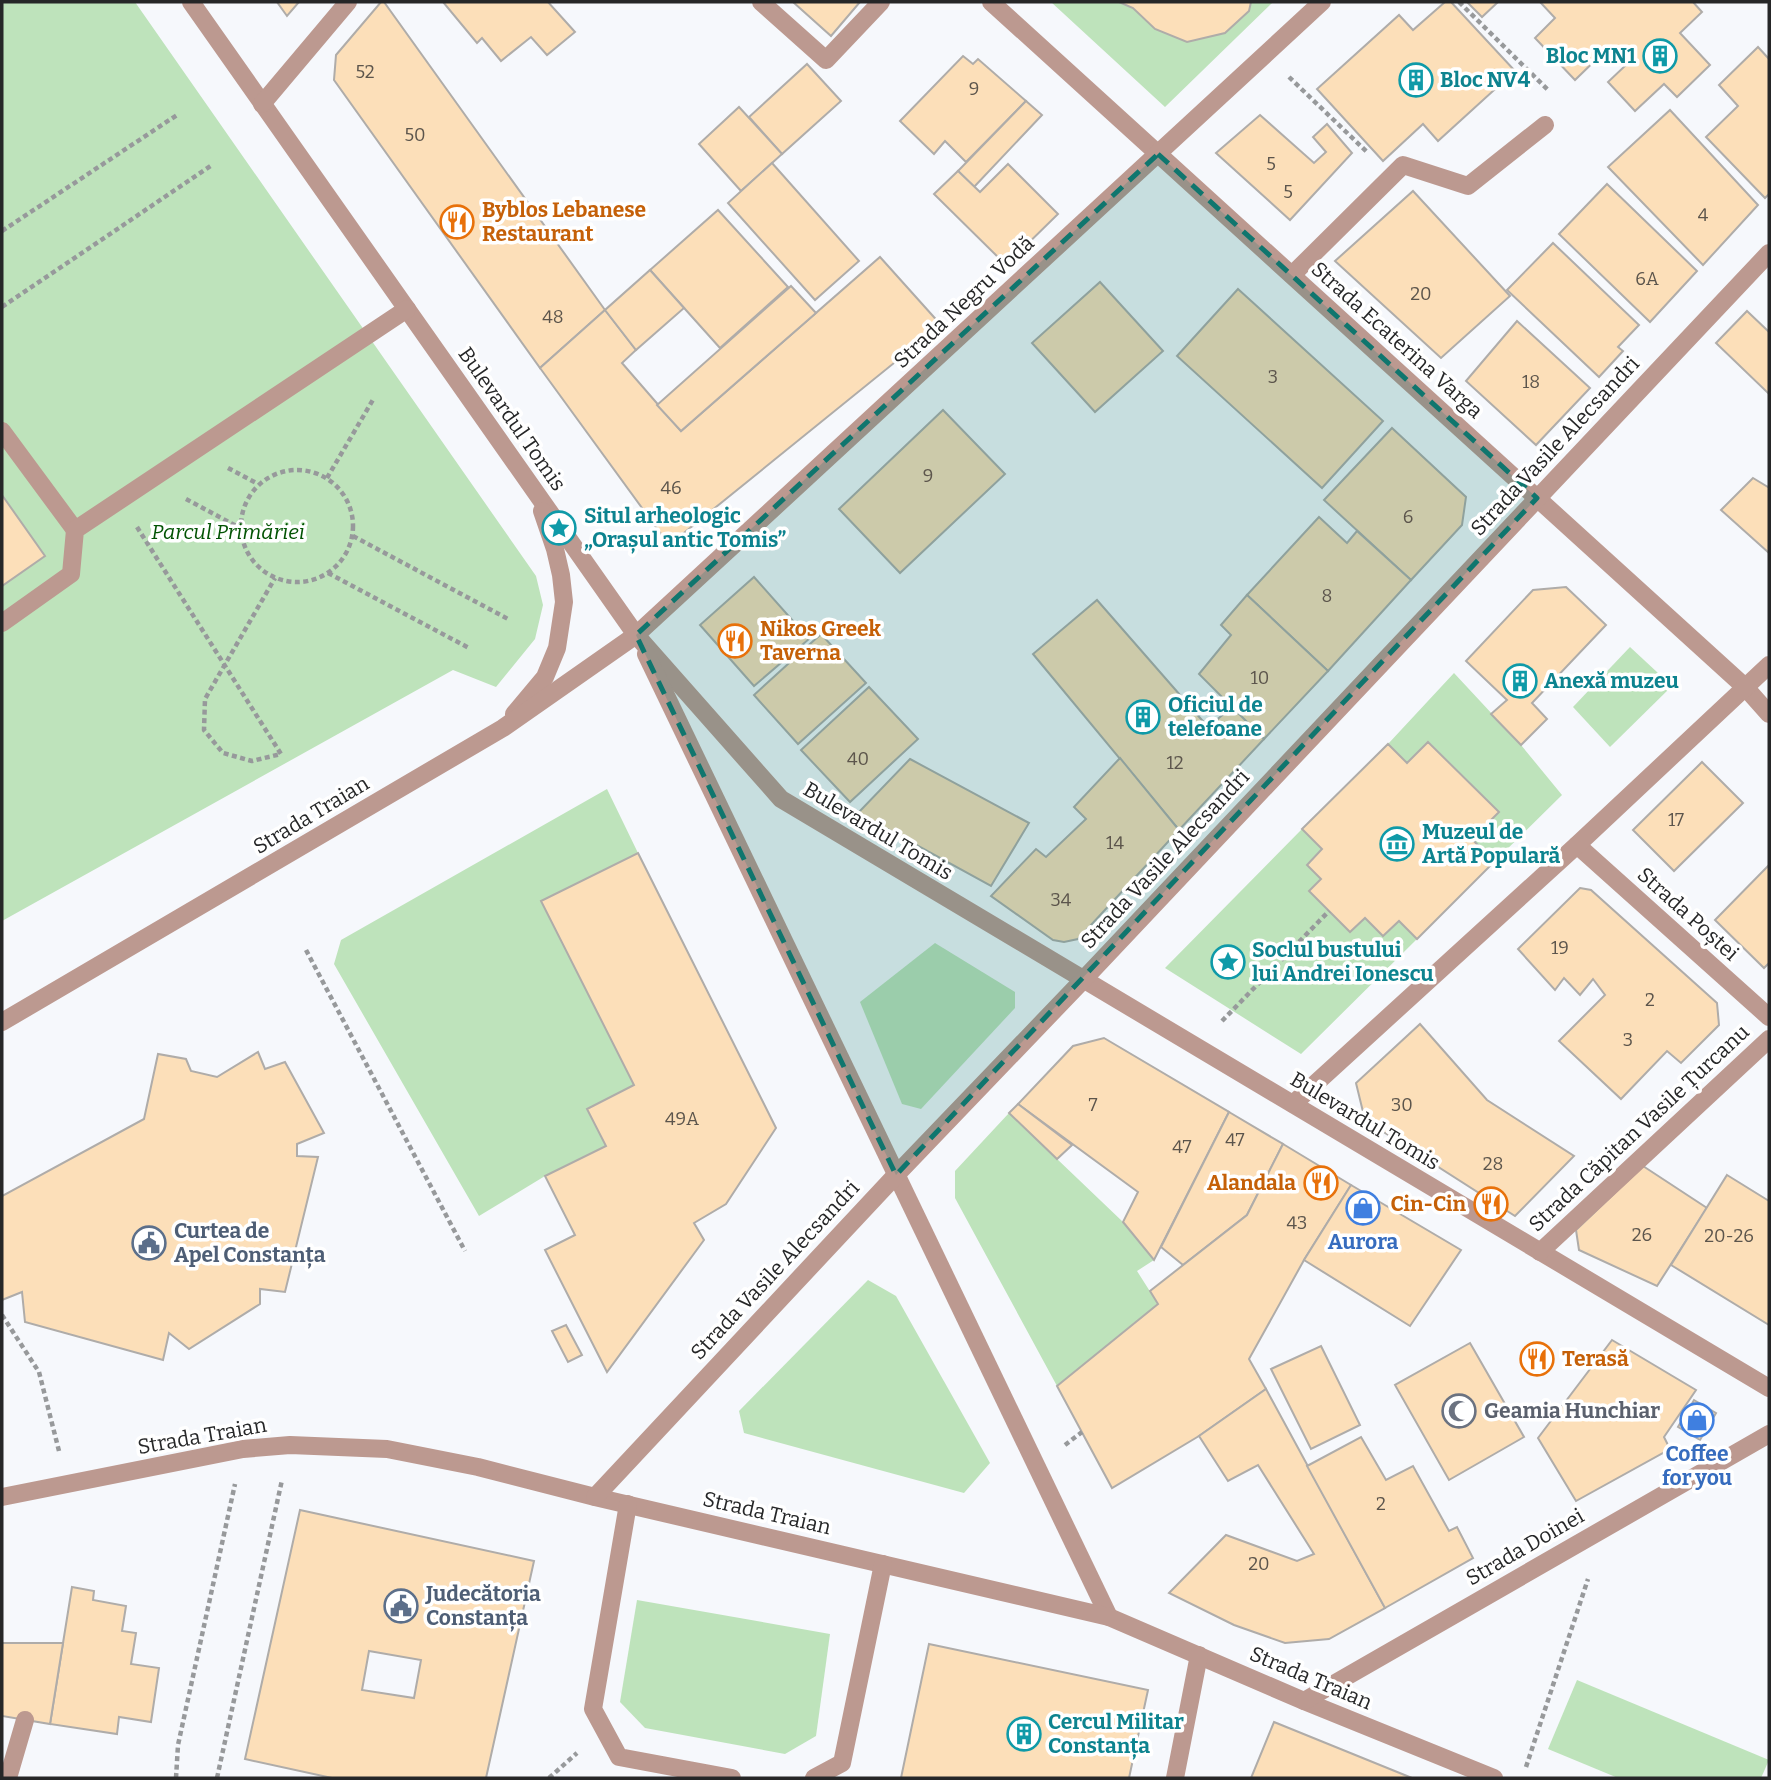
<svg xmlns="http://www.w3.org/2000/svg" width="1771" height="1780" viewBox="0 0 1771 1780" font-family="Bitter,serif">
	<rect width="100%" height="100%" fill="#f6f8fc"/>
	<g fill="#bee3bb">
		<polygon points="2,2 135,2 536,576 543,605 535,639 496,687 453,670 2,921"/>
		<polygon points="1051,2 1119,2 1133,8 1155,29 1187,42 1225,33 1249,11 1251,2 1273,2 1165,107"/>
		<polygon points="1630,647 1672,686 1610,747 1573,707"/>
		<polygon points="1454,673 1521,745 1562,795 1494,862 1472,839 1499,812 1429,742 1407,763 1388,744"/>
		<polygon points="607,789 638,853 542,901 634,1085 606,1146 545,1176 479,1216 334,964 341,940"/>
		<polygon points="1302,829 1322,849 1307,865 1321,879 1309,891 1350,932 1365,918 1383,936 1399,921 1417,939 1301,1054 1165,968"/>
		<polygon points="935,943 1015,992 1015,1008 921,1109 902,1104 860,1002"/>
		<polygon points="1009,1113 1123,1222 1154,1260 1137,1271 1158,1304 1057,1386 955,1198 955,1171"/>
		<polygon points="868,1280 896,1296 990,1463 964,1493 744,1433 739,1411"/>
		<polygon points="637,1600 830,1634 816,1736 785,1754 645,1728 620,1702"/>
		<polygon points="1577,1680 1769,1760 1761,1778 1618,1778 1548,1749"/>
	</g>
	<g fill="#fcdfb9" stroke="#afaca9" stroke-width="2" fill-rule="evenodd">
		<polygon points="277,2 299,2 287,16"/>
		<polygon points="381,2 384,2 605,310 540,368 334,80 336,55"/>
		<polygon points="443,2 548,2 575,32 547,55 531,37 501,61 482,38 477,43"/>
		<polygon points="793,2 860,2 831,36"/>
		<polygon points="1119,2 1251,2 1249,11 1225,33 1187,42 1155,29 1133,8"/>
		<polygon points="1445,2 1451,2 1515,71 1438,141 1423,124 1383,161 1317,89 1399,15 1413,30"/>
		<polygon points="1467,2 1498,2 1482,17"/>
		<polygon points="1540,2 1693,2 1702,12 1680,33 1710,65 1677,97 1664,84 1635,111 1608,82 1626,65 1609,47 1575,80 1535,38 1555,18"/>
		<polygon points="1758,47 1769,59 1769,194 1765,198 1706,137 1738,106 1719,85"/>
		<polygon points="963,56 973,64 978,59 1026,101 966,162 945,141 934,154 900,121"/>
		<polygon points="807,64 841,101 782,154 749,117"/>
		<polygon points="1026,101 1042,115 974,187 958,171"/>
		<polygon points="739,107 782,154 741,191 699,144"/>
		<polygon points="1670,110 1758,205 1703,265 1608,167"/>
		<polygon points="1260,115 1314,163 1326,152 1313,137 1327,124 1352,153 1290,220 1216,153"/>
		<polygon points="772,163 859,261 815,300 728,203"/>
		<polygon points="1008,164 1058,214 1006,265 934,194 958,171 980,192"/>
		<polygon points="1607,184 1697,271 1650,322 1559,234"/>
		<polygon points="1413,191 1510,296 1441,358 1335,261"/>
		<polygon points="718,210 788,287 720,348 650,270"/>
		<polygon points="1553,243 1639,325 1618,347 1623,351 1599,377 1507,290"/>
		<polygon points="880,257 941,325 669,545 540,368 605,310 636,350 622,363 681,431"/>
		<polygon points="650,270 684,308 636,350 605,310"/>
		<polygon points="1100,282 1163,351 1095,412 1032,343"/>
		<polygon points="791,286 816,313 681,431 657,405"/>
		<polygon points="1238,289 1383,421 1322,488 1177,356"/>
		<polygon points="1747,311 1769,332 1769,394 1716,343"/>
		<polygon points="1517,321 1590,388 1536,445 1466,381"/>
		<polygon points="943,410 1005,474 900,573 839,509"/>
		<polygon points="1392,428 1466,497 1462,525 1411,580 1324,500"/>
		<polygon points="1753,478 1768,487 1769,486 1769,553 1721,510"/>
		<polygon points="2,495 45,556 2,586"/>
		<polygon points="1319,517 1347,543 1357,531 1411,580 1328,671 1247,595"/>
		<polygon points="754,577 809,639 754,686 700,625"/>
		<polygon points="1566,587 1606,625 1532,703 1547,719 1521,745 1491,714 1507,700 1466,661 1533,590"/>
		<polygon points="1247,595 1328,671 1264,739 1199,674 1231,635 1221,625"/>
		<polygon points="1097,600 1208,727 1232,707 1264,739 1179,830 1033,654"/>
		<polygon points="821,634 866,683 798,744 754,695"/>
		<polygon points="869,687 918,739 850,802 801,750"/>
		<polygon points="1428,742 1499,812 1472,839 1494,862 1417,939 1399,921 1383,936 1365,918 1350,932 1309,891 1321,879 1307,865 1322,849 1302,829 1388,744 1407,763"/>
		<polygon points="1120,758 1179,830 1078,939 1064,942 1053,940 991,896 1036,849 1046,857 1086,819 1074,807"/>
		<polygon points="910,759 1029,823 991,886 858,813"/>
		<polygon points="1702,762 1743,803 1674,871 1633,830"/>
		<polygon points="638,853 776,1128 726,1204 694,1223 704,1240 607,1372 545,1250 575,1235 545,1176 606,1146 587,1109 634,1085 541,901"/>
		<polygon points="1769,865 1769,963 1764,968 1715,920"/>
		<polygon points="1580,888 1591,890 1717,1003 1719,1025 1681,1063 1667,1051 1621,1099 1559,1041 1605,995 1593,979 1580,995 1564,978 1555,990 1518,949"/>
		<polygon points="1420,1024 1487,1100 1574,1156 1515,1216 1365,1120 1356,1083"/>
		<polygon points="1104,1038 1229,1112 1154,1260 1123,1222 1138,1192 1018,1104 1073,1046"/>
		<polygon points="258,1052 265,1069 285,1062 324,1133 297,1144 297,1156 318,1157 285,1292 260,1289 260,1304 189,1349 169,1333 163,1360 25,1322 22,1292 2,1300 2,1196 144,1119 158,1054 186,1059 191,1071 217,1077"/>
		<polygon points="1018,1104 1072,1145 1057,1159 1009,1113"/>
		<polygon points="1229,1112 1283,1144 1247,1215 1183,1265 1161,1247"/>
		<polygon points="1283,1144 1351,1185 1304,1260 1249,1359 1266,1389 1199,1436 1112,1488 1057,1386 1158,1304 1150,1291 1247,1215"/>
		<polygon points="1643,1166 1707,1208 1657,1286 1579,1250 1576,1230"/>
		<polygon points="1727,1175 1769,1201 1769,1325 1671,1265"/>
		<polygon points="1351,1185 1461,1250 1410,1326 1304,1260"/>
		<polygon points="566,1325 582,1355 568,1362 552,1331"/>
		<polygon points="1612,1340 1696,1390 1664,1437 1670,1449 1576,1501 1538,1438"/>
		<polygon points="1470,1343 1524,1437 1449,1480 1395,1385"/>
		<polygon points="1321,1346 1360,1425 1311,1449 1271,1369"/>
		<polygon points="1266,1389 1385,1608 1329,1639 1285,1643 1234,1625 1169,1593 1226,1535 1297,1561 1314,1554 1258,1465 1228,1481 1199,1436"/>
		<polygon points="1694,1400 1716,1413 1700,1440 1678,1427"/>
		<polygon points="1361,1437 1386,1480 1413,1466 1449,1531 1457,1527 1473,1558 1385,1608 1307,1466"/>
		<path d="M 300,1510 L 534,1561 L 486,1778 L 332,1778 L 245,1759 ZM 369,1651 L 421,1660 L 414,1698 L 362,1690 Z"/>
		<polygon points="72,1587 94,1591 93,1600 126,1606 122,1631 136,1633 131,1664 159,1668 151,1722 119,1717 117,1734 50,1724"/>
		<polygon points="2,1643 63,1643 50,1724 2,1716"/>
		<polygon points="929,1644 1148,1690 1129,1778 901,1778"/>
		<polygon points="1274,1722 1412,1778 1251,1778"/>
	</g>
	<g fill="none" stroke-linecap="round" stroke-linejoin="round">
		<g stroke="#97999b" stroke-width="4.5" stroke-dasharray="5 3.5" stroke-linecap="butt">
			<polyline points="1459,2 1548,90"/>
			<polyline points="1289,77 1368,153"/>
			<polyline points="2,231 177,115"/>
			<polyline points="2,307 212,165"/>
			<polyline points="228,468 258,484"/>
			<circle cx="297" cy="526" r="56"/>
			<polyline points="327,478 374,398"/>
			<polyline points="186,499 240,528"/>
			<polyline points="137,527 281,754 252,761 223,753 204,730 205,699 275,578"/>
			<polyline points="353,536 508,619"/>
			<polyline points="328,573 469,648"/>
			<polyline points="306,950 465,1251"/>
			<polyline points="1222,1021 1329,911"/>
			<polyline points="2,1315 39,1372 59,1451"/>
			<polyline points="1065,1445 1082,1432"/>
			<polyline points="1526,1767 1588,1579"/>
			<polyline points="176,1778 178,1745 235,1484"/>
			<polyline points="217,1778 282,1480"/>
			<polyline points="549,1778 577,1753"/>
		</g>
		<g stroke="#bc9990" stroke-width="18">
			<polyline points="191,2 636,635 781,799 1769,1388"/>
			<polyline points="761,2 826,60 881,2"/>
			<polyline points="991,2 1745,687 1769,714"/>
			<polyline points="262,104 348,2"/>
			<polyline points="1292,275 1403,165 1468,186 1545,125"/>
			<polyline points="2,431 75,530"/>
			<polyline points="2,623 71,574 75,530 407,309"/>
			<polyline points="646,654 1109,1617"/>
			<polyline points="514,714 545,677 557,648 564,602 561,575 555,549 542,511"/>
			<polyline points="1577,845 1769,1017"/>
			<polyline points="2,1022 503,728 636,635 1322,2"/>
			<polyline points="1293,1104 1577,845 1769,665"/>
			<polyline points="1540,1252 1769,1039"/>
			<polyline points="2,1497 243,1449 290,1445 387,1449 478,1467 595,1497 1109,1617 1304,1701 1494,1778"/>
			<polyline points="595,1497 896,1175 1084,979 1769,253"/>
			<polyline points="628,1504 593,1709 619,1757 732,1778"/>
			<polyline points="1304,1701 1769,1434"/>
			<polyline points="8,1778 25,1720"/>
			<polyline points="814,1778 842,1763 883,1564"/>
			<polyline points="1175,1778 1199,1655"/>
		</g>
	</g>
	<path fill="#0f766e" fill-opacity="0.2" stroke="#0f766e" stroke-width="5" stroke-dasharray="14 9" stroke-linejoin="round" d="M 1158,154 L 1537,498 L 896,1175 L 636,635 Z"/>
	<defs>
		<symbol id="building-ring" viewBox="-11 -11 22 22"><circle r="9.5" fill="#fff" stroke="#0f9aa8" stroke-width="1.5"/><path d="M-4-6H4V6H1V3H-1V6H-4ZM-2.5-4.3h1.7v1.8h-1.7ZM.8-4.3h1.7v1.8H.8ZM-2.5-1h1.7V.8h-1.7ZM.8-1h1.7V.8H.8Z" fill="#0f9aa8"/></symbol>
		<symbol id="restaurant-ring" viewBox="-11 -11 22 22"><circle r="9.5" fill="#fff" stroke="#e8710a" stroke-width="1.5"/><path d="M-5-6h1v4h1v-4h1v4h1v-4h1v5L-1.5 .5V6h-2V.5L-5-1ZM5-6V6H3V1.5H1.5Q1.5-4 5-6Z" fill="#e8710a"/></symbol>
		<symbol id="sight-ring" viewBox="-11 -11 22 22"><circle r="9.5" fill="#fff" stroke="#0f9aa8" stroke-width="1.5"/><path d="M0-6L1.8-2.2L6-1.7L2.9 1.2L3.7 5.4L0 3.3L-3.7 5.4L-2.9 1.2L-6-1.7L-1.8-2.2Z" fill="#0f9aa8"/></symbol>
		<symbol id="museum-ring" viewBox="-11 -11 22 22"><circle r="9.5" fill="#fff" stroke="#0f9aa8" stroke-width="1.5"/><path d="M0-6L6-3V-2H-6V-3ZM-5-1h2V3h-2ZM-1-1h2V3h-2ZM3-1h2V3H3ZM-6 4H6V6H-6Z" fill="#0f9aa8"/></symbol>
		<symbol id="shop-ring" viewBox="-11 -11 22 22"><circle r="9.5" fill="#fff" stroke="#3f7fe0" stroke-width="1.5"/><path d="M-5-2.5h2.3a2.7 3.5 0 0 1 5.4 0H5L5.5 6h-11ZM-1.5-2.5h3a1.5 2.3 0 0 0-3 0Z" fill="#3f7fe0"/></symbol>
		<symbol id="civic-ring" viewBox="-11 -11 22 22"><circle r="9.5" fill="#fff" stroke="#5c6f8a" stroke-width="1.5"/><path d="M-.6-6.5H3V-4.5H.6V-3L4-1V1h2V6H-6V1h2V-1L-.6-3ZM-1.2 2.5V6h2.4V2.5Z" fill="#5c6f8a"/></symbol>
		<symbol id="mosque-ring" viewBox="-11 -11 22 22"><circle r="9.5" fill="#fff" stroke="#6b7280" stroke-width="1.5"/><path d="M3.5-4.9A6 6 0 1 0 3.5 4.9A5 5 0 1 1 3.5-4.9Z" fill="#6b7280"/></symbol>
	</defs>
	<g fill-rule="evenodd">
		<use href="#building-ring" x="1641" y="37" width="38" height="38"/>
		<use href="#building-ring" x="1397" y="61" width="38" height="38"/>
		<use href="#restaurant-ring" x="438" y="203" width="38" height="38"/>
		<use href="#sight-ring" x="540" y="509" width="38" height="38"/>
		<use href="#restaurant-ring" x="716" y="622" width="38" height="38"/>
		<use href="#building-ring" x="1501" y="662" width="38" height="38"/>
		<use href="#building-ring" x="1124" y="698" width="38" height="38"/>
		<use href="#museum-ring" x="1378" y="825" width="38" height="38"/>
		<use href="#sight-ring" x="1209" y="943" width="38" height="38"/>
		<use href="#restaurant-ring" x="1302" y="1164" width="38" height="38"/>
		<use href="#restaurant-ring" x="1472" y="1185" width="38" height="38"/>
		<use href="#shop-ring" x="1344" y="1189" width="38" height="38"/>
		<use href="#civic-ring" x="130" y="1224" width="38" height="38"/>
		<use href="#restaurant-ring" x="1518" y="1340" width="38" height="38"/>
		<use href="#mosque-ring" x="1440" y="1392" width="38" height="38"/>
		<use href="#shop-ring" x="1678" y="1401" width="38" height="38"/>
		<use href="#civic-ring" x="382" y="1587" width="38" height="38"/>
		<use href="#building-ring" x="1005" y="1715" width="38" height="38"/>
	</g>
	<g text-anchor="middle" stroke-width="7" stroke-linejoin="round" paint-order="stroke">
		<g font-size="18" fill="#5c554c">
			<text x="365" y="78">52</text>
			<text x="974" y="95">9</text>
			<text x="415" y="141">50</text>
			<text x="1271" y="170">5</text>
			<text x="1288" y="198">5</text>
			<text x="1703" y="221">4</text>
			<text x="1647" y="285">6A</text>
			<text x="1421" y="300">20</text>
			<text x="553" y="323">48</text>
			<text x="1273" y="383">3</text>
			<text x="1531" y="388">18</text>
			<text x="928" y="482">9</text>
			<text x="671" y="494">46</text>
			<text x="1408" y="523">6</text>
			<text x="1327" y="602">8</text>
			<text x="1260" y="684">10</text>
			<text x="858" y="765">40</text>
			<text x="1175" y="769">12</text>
			<text x="1676" y="826">17</text>
			<text x="1115" y="849">14</text>
			<text x="1061" y="906">34</text>
			<text x="1560" y="954">19</text>
			<text x="1650" y="1006">2</text>
			<text x="1628" y="1046">3</text>
			<text x="1093" y="1111">7</text>
			<text x="1402" y="1111">30</text>
			<text x="682" y="1125">49A</text>
			<text x="1235" y="1146">47</text>
			<text x="1182" y="1153">47</text>
			<text x="1493" y="1170">28</text>
			<text x="1297" y="1229">43</text>
			<text x="1642" y="1241">26</text>
			<text x="1729" y="1242">20-26</text>
			<text x="1381" y="1510">2</text>
			<text x="1259" y="1570">20</text>
		</g>
		<g font-size="21" font-weight="bold" fill="#0d838f" stroke="#fff" text-anchor="start">
			<text x="1636" y="63" text-anchor="end">Bloc MN1</text>
			<text x="1440" y="87">Bloc NV4</text>
			<text x="584" y="523">Situl arheologic<tspan x="584" dy="24">„Orașul antic Tomis”</tspan></text>
			<text x="1544" y="688">Anexă muzeu</text>
			<text x="1168" y="712">Oficiul de<tspan x="1168" dy="24">telefoane</tspan></text>
			<text x="1422" y="839">Muzeul de<tspan x="1422" dy="24">Artă Populară</tspan></text>
			<text x="1252" y="957">Soclul bustului<tspan x="1252" dy="24">lui Andrei Ionescu</tspan></text>
			<text x="1048" y="1729">Cercul Militar<tspan x="1048" dy="24">Constanța</tspan></text>
		</g>
		<g font-size="21" font-weight="bold" fill="#c56008" stroke="#fff" text-anchor="start">
			<text x="482" y="217">Byblos Lebanese<tspan x="482" dy="24">Restaurant</tspan></text>
			<text x="760" y="636">Nikos Greek<tspan x="760" dy="24">Taverna</tspan></text>
			<text x="1296" y="1190" text-anchor="end">Alandala</text>
			<text x="1466" y="1211" text-anchor="end">Cin-Cin</text>
			<text x="1562" y="1366">Terasă</text>
		</g>
		<g font-size="21" fill="#262728" stroke="#fff">
			<text transform="translate(964 302) rotate(-43)" y="7">Strada Negru Vodă</text>
			<text transform="translate(1397 340) rotate(42)" y="7">Strada Ecaterina Varga</text>
			<text transform="translate(512 419) rotate(55)" y="7">Bulevardul Tomis</text>
			<text transform="translate(1555 446) rotate(-47)" y="7">Strada Vasile Alecsandri</text>
			<text transform="translate(311 815) rotate(-31)" y="7">Strada Traian</text>
			<text transform="translate(878 831) rotate(31)" y="7">Bulevardul Tomis</text>
			<text transform="translate(1165 859) rotate(-47)" y="7">Strada Vasile Alecsandri</text>
			<text transform="translate(1688 914) rotate(42)" y="7">Strada Poștei</text>
			<text transform="translate(1365 1121) rotate(31)" y="7">Bulevardul Tomis</text>
			<text transform="translate(1639 1128) rotate(-43)" y="7">Strada Căpitan Vasile Țurcanu</text>
			<text transform="translate(775 1270) rotate(-47)" y="7">Strada Vasile Alecsandri</text>
			<text transform="translate(202 1436) rotate(-10)" y="7">Strada Traian</text>
			<text transform="translate(767 1513) rotate(13)" y="7">Strada Traian</text>
			<text transform="translate(1525 1547) rotate(-30)" y="7">Strada Doinei</text>
			<text transform="translate(1311 1678) rotate(23)" y="7">Strada Traian</text>
		</g>
		<g font-size="21" font-style="italic" fill="#025303" stroke="#fff">
			<text x="228" y="539">Parcul Primăriei</text>
		</g>
		<g font-size="21" font-weight="bold" fill="#4e5e75" stroke="#fff" text-anchor="start">
			<text x="174" y="1238">Curtea de<tspan x="174" dy="24">Apel Constanța</tspan></text>
			<text x="426" y="1601">Judecătoria<tspan x="426" dy="24">Constanța</tspan></text>
		</g>
		<g font-size="21" font-weight="bold" fill="#366cbe" stroke="#fff">
			<text x="1363" y="1249">Aurora</text>
			<text x="1697" y="1461">Coffee<tspan x="1697" dy="24">for you</tspan></text>
		</g>
		<g font-size="21" font-weight="bold" fill="#5b616d" stroke="#fff" text-anchor="start">
			<text x="1484" y="1418">Geamia Hunchiar</text>
		</g>
	</g>
	<rect width="1771" height="1780" fill="none" stroke="#262728" stroke-width="7"/>
</svg>
